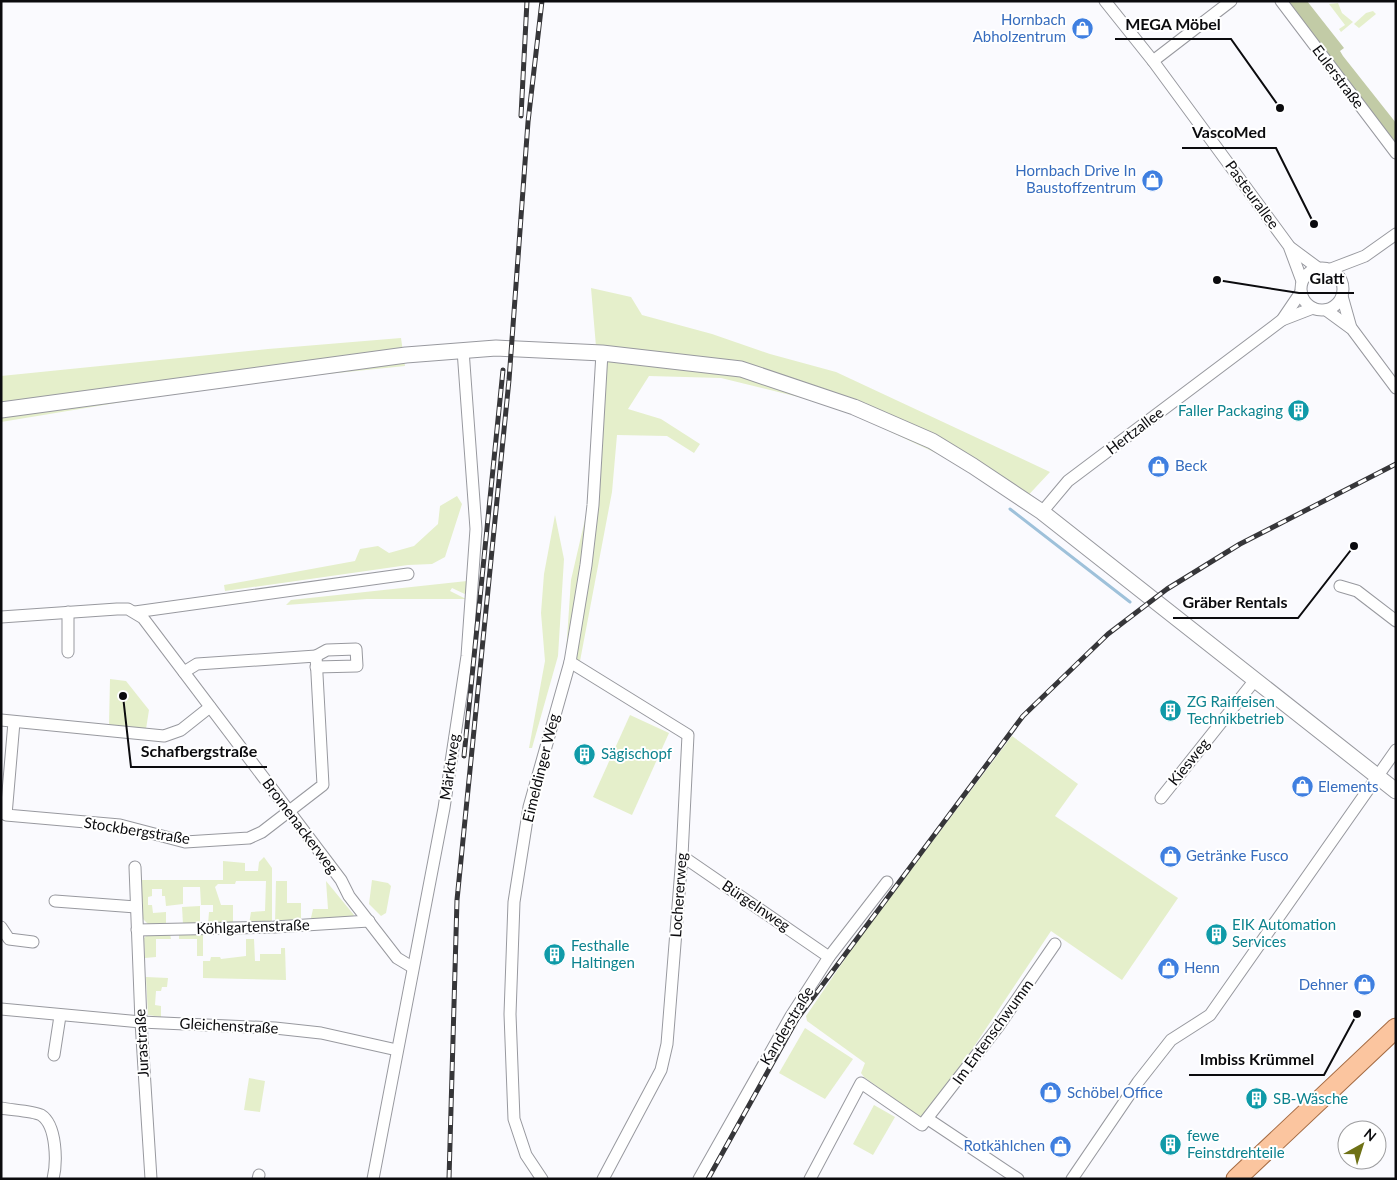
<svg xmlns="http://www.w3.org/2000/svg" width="1397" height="1180" viewBox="0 0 1397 1180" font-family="Lato,sans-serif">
	<rect width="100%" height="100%" fill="#fafafe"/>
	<g fill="#e5efcb">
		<polygon points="1338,3 1342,13 1353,22 1341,32 1339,29 1345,25 1329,4"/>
		<polygon points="1373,11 1376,14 1359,28 1354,24 1366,13"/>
		<polygon points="591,288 631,297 642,315 712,334 770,354 836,372 1050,472 1021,503 938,454 835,406 721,378 649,376 628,409 661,419 700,444 694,453 667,436 617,435 612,492 580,661 566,653 571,580 592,489 602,417"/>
		<polygon points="401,338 405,366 231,384 1,422 1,376 268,349"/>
		<polygon points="457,496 462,504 445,557 432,564 408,565 225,591 224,585 355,561 360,549 378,546 389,553 414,546 438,524 440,506"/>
		<polygon points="555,515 564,559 558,656 532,748 529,748 545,661 541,613 544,574"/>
		<polygon points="467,581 469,596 452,588 450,591 466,599 367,599 286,605 291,600"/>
		<polygon points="110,679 126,681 149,710 146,729 109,726"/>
		<polygon points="630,715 669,733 632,815 593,797"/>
		<polygon points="1012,736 1078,784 1055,816 1178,898 1122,980 1051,931 943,1093 921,1118 864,1077 861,1073 865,1063 807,1021 806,1016 858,940"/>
		<polygon points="264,857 272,868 272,923 249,924 251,912 265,911 266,881 236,881 235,884 218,884 215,887 221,905 233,905 233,924 208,924 209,912 213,912 213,905 201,905 200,887 183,887 183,904 166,906 165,896 162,896 162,889 152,889 152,896 148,897 148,905 152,905 153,913 166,912 166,924 148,924 143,919 141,880 223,880 223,861 245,863 245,871 258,871 259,862"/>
		<polygon points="372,880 388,883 391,886 386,913 381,916 369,904"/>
		<polygon points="276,881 287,881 287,903 301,903 301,918 298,921 275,923"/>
		<polygon points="326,881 354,915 351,920 313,920 311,918 313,909 328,909"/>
		<polygon points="200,906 200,924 183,924 182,907"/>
		<polygon points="179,933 203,933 203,956 197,956 197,939 179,939"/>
		<polygon points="170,934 171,939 156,939 156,957 145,958 144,938 147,935"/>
		<polygon points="246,939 254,939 255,961 260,961 260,954 281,954 281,948 285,948 286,980 203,978 203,961 210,961 211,957 220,957 221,959 246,956"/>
		<polygon points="146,977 168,978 167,987 162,987 161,991 156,991 155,1005 161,1006 161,1017 148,1015"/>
		<polygon points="805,1028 853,1059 825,1099 779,1073"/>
		<polygon points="249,1078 265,1081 260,1112 244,1110"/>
		<polygon points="874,1105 895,1117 873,1155 853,1144"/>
	</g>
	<polygon fill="#c2cba6" points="1287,1 1307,1 1344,48 1340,51 1343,56 1396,123 1396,147"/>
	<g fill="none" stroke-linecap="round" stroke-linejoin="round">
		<polyline stroke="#9ec1da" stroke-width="3" points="1010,509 1130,602"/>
		<defs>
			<g id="minor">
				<polyline points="1105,1 1153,61 1289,246 1302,281"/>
				<polyline points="1281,1 1396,153"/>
				<polyline points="1153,61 1231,1"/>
				<polyline points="1291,248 1318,268"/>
				<circle cx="1322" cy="289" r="21"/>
				<polyline points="1331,269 1365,256 1396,234"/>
				<polyline points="1342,296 1351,328"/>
				<polyline points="1326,310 1352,329 1396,388"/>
				<polyline points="1282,320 1313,308"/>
				<polyline points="1042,512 1068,481 1282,320 1301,292"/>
				<polyline points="1340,586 1357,591 1396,621"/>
				<polyline points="135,612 408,574"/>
				<polyline points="1,617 117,609 128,609 143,618 341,880 349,896 397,958 412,967"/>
				<polyline points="68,652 68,612"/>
				<polyline points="316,656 327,650 356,649 357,666 316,667"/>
				<polyline points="570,662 688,735 682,856 667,1044 661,1070 603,1179"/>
				<polyline points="1,720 164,736 181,730 210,707"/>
				<polyline points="14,722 6,815 120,825 185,842 249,838 262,832 323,785 316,656 197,664 184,672"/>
				<polyline points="1161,798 1255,680"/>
				<polyline points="682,856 829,957"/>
				<polyline points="135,867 141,1022 151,1179"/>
				<polyline points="55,901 136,907"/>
				<polyline points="1,927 9,939 33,942"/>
				<polyline points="137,930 274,927 369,921"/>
				<polyline points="1,1009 141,1022 275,1028 321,1033 397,1050"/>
				<polyline points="54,1055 60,1016"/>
				<path d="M 1,1108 C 11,1110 33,1111 41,1115 C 57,1125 57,1163 53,1179"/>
				<polyline points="928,1119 1018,1179"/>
				<polyline points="258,1179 259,1175"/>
				<polyline points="373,1179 444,808 467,656 476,529 463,350"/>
				<polyline points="542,1179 526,1155 514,1119 510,1014 514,902 529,807 570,662 586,565 593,505 602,353"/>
				<polyline points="699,1179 791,1016 829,957 887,882"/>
				<polyline points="810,1179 861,1083 922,1125 998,1027 1055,944"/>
				<polyline points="1072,1179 1138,1082 1171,1040 1210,1015 1396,750"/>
			</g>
			<polyline id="tertiary" points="1,410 406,355 496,348 602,353 741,369 854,407 932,441 973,466 1042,512 1396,791"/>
			<polyline id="primary" points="1236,1179 1396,1028"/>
		</defs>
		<use href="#minor" stroke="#98999f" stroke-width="13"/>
		<use href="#tertiary" stroke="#98999f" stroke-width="17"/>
		<use href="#primary" stroke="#a56b43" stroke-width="21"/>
		<use href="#minor" stroke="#fff" stroke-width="11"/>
		<use href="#tertiary" stroke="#fff" stroke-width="15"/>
		<use href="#primary" stroke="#fbc59f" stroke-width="19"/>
		<defs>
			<g id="rail">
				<polyline points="521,116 527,1"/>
				<polyline points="464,756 503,370"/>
				<polyline points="449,1179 457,900 509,380 528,122 542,1"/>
				<polyline points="708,1179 797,1019 1023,716 1108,634 1167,589 1240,544 1396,464"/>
			</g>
		</defs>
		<use href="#rail" stroke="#363639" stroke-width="5"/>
		<use href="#rail" stroke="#fff" stroke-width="3" stroke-dasharray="9" stroke-linecap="butt"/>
	</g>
	<defs>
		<symbol id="shop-disc" viewBox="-11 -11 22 22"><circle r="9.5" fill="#3f7fe0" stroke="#fff"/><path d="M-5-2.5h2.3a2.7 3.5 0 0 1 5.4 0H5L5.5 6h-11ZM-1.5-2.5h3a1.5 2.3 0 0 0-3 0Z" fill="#fff"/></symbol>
		<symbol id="building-disc" viewBox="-11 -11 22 22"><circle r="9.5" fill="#0f9aa8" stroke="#fff"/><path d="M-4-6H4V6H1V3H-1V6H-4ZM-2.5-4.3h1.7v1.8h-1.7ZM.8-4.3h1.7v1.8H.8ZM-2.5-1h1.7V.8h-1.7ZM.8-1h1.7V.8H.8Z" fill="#fff"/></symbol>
	</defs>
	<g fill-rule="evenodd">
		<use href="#shop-disc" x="1070" y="16" width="25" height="25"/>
		<use href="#shop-disc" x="1140" y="168" width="25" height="25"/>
		<use href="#building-disc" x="1286" y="398" width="25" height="25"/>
		<use href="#shop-disc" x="1146" y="454" width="25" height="25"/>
		<use href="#building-disc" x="1158" y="698" width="25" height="25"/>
		<use href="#building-disc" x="572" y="742" width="25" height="25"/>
		<use href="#shop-disc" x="1290" y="774" width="25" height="25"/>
		<use href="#shop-disc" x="1158" y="844" width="25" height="25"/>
		<use href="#building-disc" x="1204" y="922" width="25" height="25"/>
		<use href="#building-disc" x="542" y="942" width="25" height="25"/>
		<use href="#shop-disc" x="1156" y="956" width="25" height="25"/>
		<use href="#shop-disc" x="1352" y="972" width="25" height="25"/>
		<use href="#shop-disc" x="1038" y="1080" width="25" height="25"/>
		<use href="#building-disc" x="1244" y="1086" width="25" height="25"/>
		<use href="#building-disc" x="1158" y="1132" width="25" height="25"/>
		<use href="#shop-disc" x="1048" y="1134" width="25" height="25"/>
	</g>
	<g text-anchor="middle" stroke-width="4" stroke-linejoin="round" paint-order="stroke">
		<g font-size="15" fill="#366cbe" stroke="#fff" text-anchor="start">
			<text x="1066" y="25" text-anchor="end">Hornbach<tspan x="1066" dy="17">Abholzentrum</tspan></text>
			<text x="1136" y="176" text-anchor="end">Hornbach Drive In<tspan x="1136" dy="17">Baustoffzentrum</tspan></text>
			<text x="1175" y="471">Beck</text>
			<text x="1318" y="792">Elements</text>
			<text x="1186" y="861">Getränke Fusco</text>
			<text x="1184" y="973">Henn</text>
			<text x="1348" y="990" text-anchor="end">Dehner</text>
			<text x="1067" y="1098">Schöbel Office</text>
			<text x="1045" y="1151" text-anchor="end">Rotkählchen</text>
		</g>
		<g font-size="15" fill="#0b0b0e" stroke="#fff">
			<text transform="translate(1338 77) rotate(53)" y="5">Eulerstraße</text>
			<text transform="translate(1252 195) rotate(54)" y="5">Pasteurallee</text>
			<text transform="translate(1135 431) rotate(-37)" y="5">Hertzallee</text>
			<text transform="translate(1189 762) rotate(-51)" y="5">Kiesweg</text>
			<text transform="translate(450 767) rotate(-82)" y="5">Märktweg</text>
			<text transform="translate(541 768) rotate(-76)" y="5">Eimeldinger Weg</text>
			<text transform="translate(300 826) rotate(53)" y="5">Bromenackerweg</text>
			<text transform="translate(137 831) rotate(9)" y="5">Stockbergstraße</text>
			<text transform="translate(679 895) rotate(-86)" y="5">Lochererweg</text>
			<text transform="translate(756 906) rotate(34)" y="5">Bürgelnweg</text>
			<text transform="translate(253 927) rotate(-2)" y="5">Köhlgartenstraße</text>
			<text transform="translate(229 1026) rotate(3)" y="5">Gleichenstraße</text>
			<text transform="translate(787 1026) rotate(-59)" y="5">Kanderstraße</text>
			<text transform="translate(993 1032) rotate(-54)" y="5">Im Entenschwumm</text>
			<text transform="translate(142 1043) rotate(-93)" y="5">Jurastraße</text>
		</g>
		<g font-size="15" fill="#0d838f" stroke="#fff" text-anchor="start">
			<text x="1283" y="416" text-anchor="end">Faller Packaging</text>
			<text x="1187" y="707">ZG Raiffeisen<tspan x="1187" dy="17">Technikbetrieb</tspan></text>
			<text x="601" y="759">Sägischopf</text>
			<text x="1232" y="930">EIK Automation<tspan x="1232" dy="17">Services</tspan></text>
			<text x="571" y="951">Festhalle<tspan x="571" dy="17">Haltingen</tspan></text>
			<text x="1273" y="1104">SB-Wäsche</text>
			<text x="1187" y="1141">fewe<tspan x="1187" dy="17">Feinstdrehteile</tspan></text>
		</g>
	</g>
	<path fill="none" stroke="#0b0b0e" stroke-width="2" d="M1280 108L1231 39H1115M1314 224L1276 148H1182M1217 280L1299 293H1354M1354 546L1298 618H1173M123 696L131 767H267M1357 1014L1324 1075H1189"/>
	<g fill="#0b0b0e" stroke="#fff" stroke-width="2">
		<circle cx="1280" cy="108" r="5"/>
		<circle cx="1314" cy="224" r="5"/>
		<circle cx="1217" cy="280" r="5"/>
		<circle cx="1354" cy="546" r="5"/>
		<circle cx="123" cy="696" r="5"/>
		<circle cx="1357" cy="1014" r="5"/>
	</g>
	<g font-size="16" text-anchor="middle" font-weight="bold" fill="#0b0b0e" stroke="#fff" stroke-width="4" stroke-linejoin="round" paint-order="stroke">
		<text x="1173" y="30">MEGA Möbel</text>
		<text x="1229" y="138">VascoMed</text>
		<text x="1327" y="284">Glatt</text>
		<text x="1235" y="608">Gräber Rentals</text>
		<text x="199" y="757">Schafbergstraße</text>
		<text x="1257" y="1065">Imbiss Krümmel</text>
	</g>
	<rect width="1397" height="1180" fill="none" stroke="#0b0b0e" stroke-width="5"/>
	<g transform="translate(1362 1145) rotate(39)"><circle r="24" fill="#ffffff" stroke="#9d9d9f"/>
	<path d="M0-4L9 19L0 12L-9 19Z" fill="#6e7115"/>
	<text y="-8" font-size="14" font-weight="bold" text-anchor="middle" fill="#0b0b0e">N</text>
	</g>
</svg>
